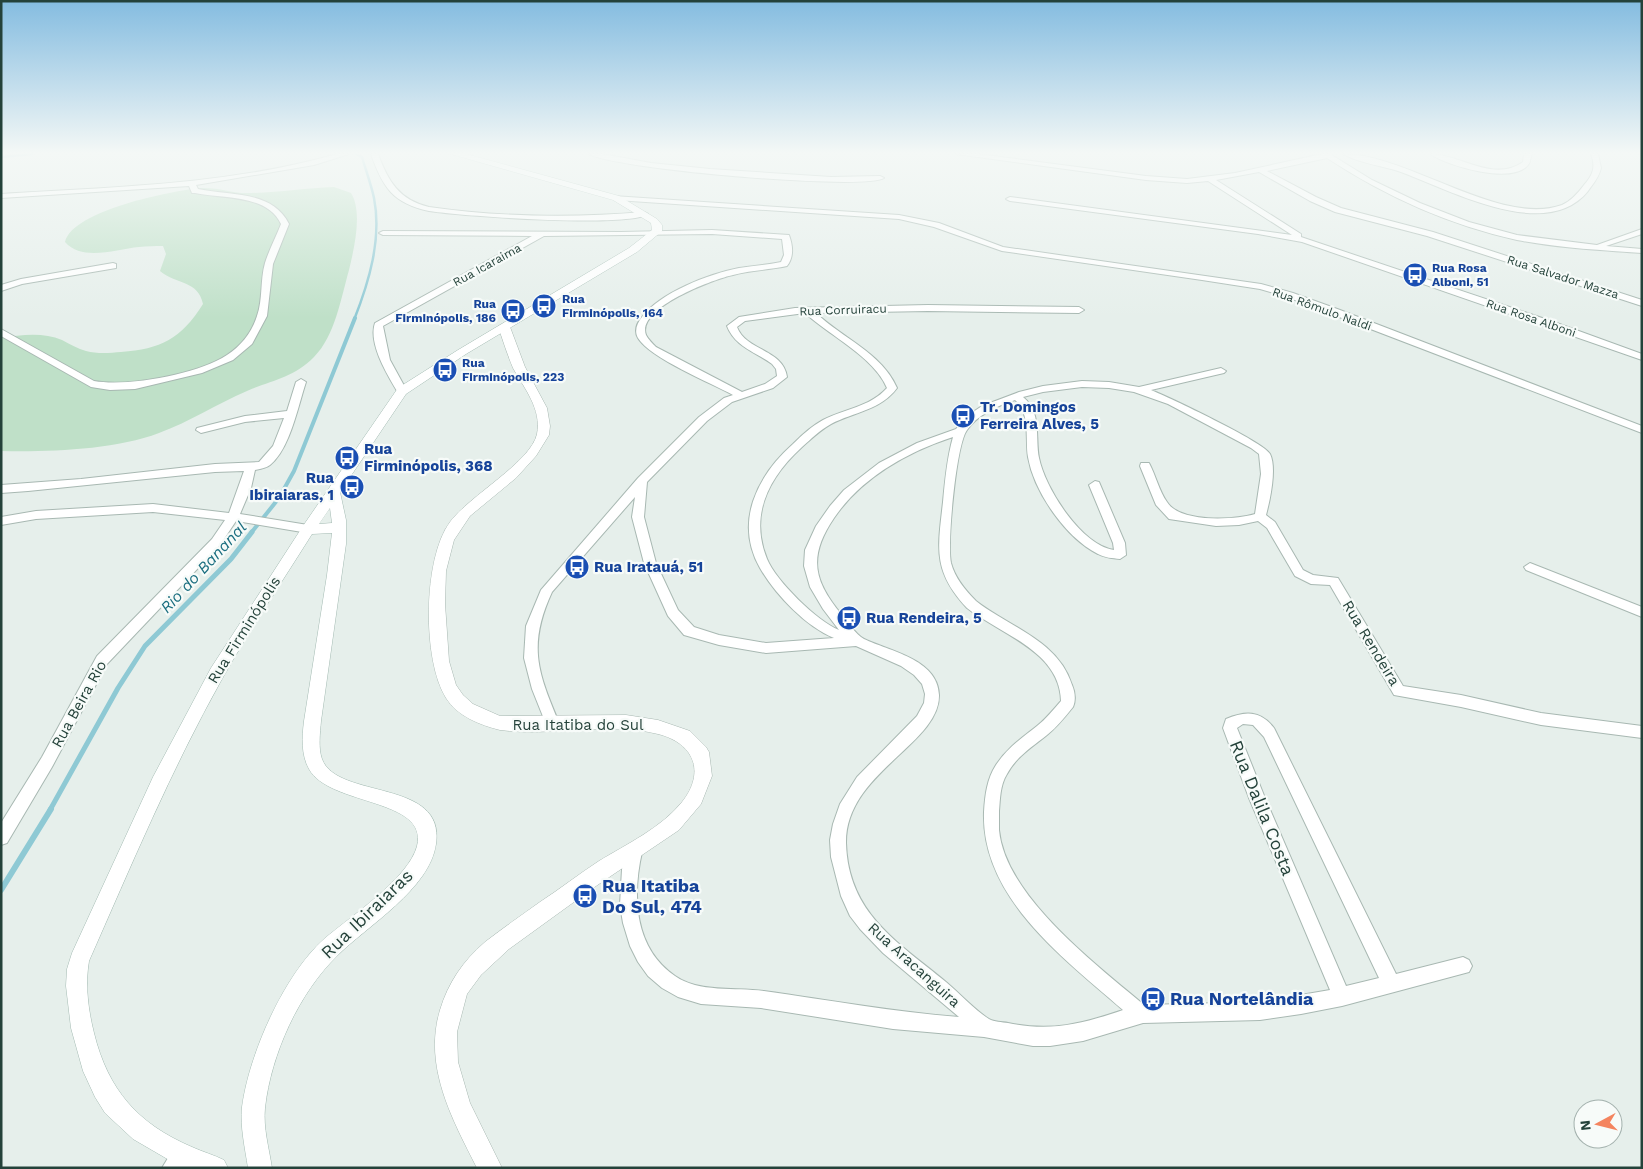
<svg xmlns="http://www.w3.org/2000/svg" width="1643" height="1169" viewBox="0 0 1643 1169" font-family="'Work Sans',sans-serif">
	<rect width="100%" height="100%" fill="#e6efeb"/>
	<path fill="#bfe0c8" d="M 334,187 L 351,193 C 363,212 354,249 349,270 C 341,298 335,336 314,357 C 293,378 272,380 247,391 C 217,404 189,422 159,433 C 114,450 49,452 1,451 L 1,338 C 21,335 43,332 62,340 C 70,344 78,349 86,351 C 97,354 110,353 121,352 C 161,349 181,339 203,304 C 198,280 177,285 160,271 L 166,254 L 163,246 C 155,246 147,246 139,247 C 116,249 83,262 65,242 C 73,210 171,191 201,188 C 217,187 231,193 246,193 C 276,193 305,188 334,187 Z"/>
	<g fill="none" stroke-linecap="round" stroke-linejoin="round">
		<g stroke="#8ec9d4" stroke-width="2.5">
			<polyline points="1,157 32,154"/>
			<path d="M 354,320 C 369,282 382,239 374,198 C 371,184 366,171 362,157 L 356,154"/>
		</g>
		<polyline stroke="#8ec9d4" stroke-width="4" points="251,533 279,498 294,471 355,318"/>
		<polyline stroke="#8ec9d4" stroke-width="5" points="50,810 118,688 145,646 231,559 252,532"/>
		<polyline stroke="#8ec9d4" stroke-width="6" points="1,890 51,809"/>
		<defs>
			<g id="minor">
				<path d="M 337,154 L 349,154 L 314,165 L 196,185 L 198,189 C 230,196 272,190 289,224 L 273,264 L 267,316 L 252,344 L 233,360 L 202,373 L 135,389 L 110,390 L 91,387 L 1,336 L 1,329 L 94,381 C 128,387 198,374 227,355 C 241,346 252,332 257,316 C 263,300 260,280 265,263 C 269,250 276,237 281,224 C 267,194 223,199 195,193 L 192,193 L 189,186 L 1,198 L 1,194 C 113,187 228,185 337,154 Z"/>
				<path d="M 371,154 L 378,154 C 388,181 399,200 429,207 C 497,217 575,218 644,212 L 648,214 C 628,228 460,216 429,211 C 393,203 383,188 371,154 Z"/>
				<path d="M 589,154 L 602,154 L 651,163 L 710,169 L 831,177 L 880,176 L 884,178 C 864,191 614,169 589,154 Z"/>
				<path d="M 956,154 L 978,154 L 1146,176 L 1187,179 L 1235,173 L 1322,154 L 1330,154 L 1372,180 L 1420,203 L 1469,222 L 1517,235 L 1597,245 L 1642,229 L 1642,234 L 1606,246 L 1642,249 L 1642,253 C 1600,250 1558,248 1517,240 C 1449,225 1385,196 1327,158 L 1267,171 L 1316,197 L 1341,208 L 1433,232 L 1642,300 L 1642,306 L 1427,236 L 1335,212 L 1310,201 L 1259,172 L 1216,180 L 1301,234 L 1301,237 L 1554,322 L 1642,354 L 1642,360 L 1302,242 L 1258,234 L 1010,201 L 1006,199 L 1010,197 L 1292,235 L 1208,181 L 1187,183 L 1146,180 Z"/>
				<path d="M 1343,154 C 1408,154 1500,227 1562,205 C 1571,201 1578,193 1584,185 C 1593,175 1596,167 1591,154 L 1598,154 L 1601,168 C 1599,177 1593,184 1588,191 C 1546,243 1450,190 1401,172 C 1384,166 1358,163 1343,154 Z"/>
				<path d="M 1430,154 C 1460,154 1493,183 1523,162 L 1524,154 L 1532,154 C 1530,157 1531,162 1528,165 C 1512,185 1448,166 1430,154 Z"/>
				<polygon points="613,196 899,215 939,223 1003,247 1261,284 1293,293 1340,310 1642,426 1642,433 1287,297 1260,289 1202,280 1002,251 934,227 899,219 616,200 612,198"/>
				<path d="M 712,230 L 789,235 C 793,246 794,257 787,266 C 769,270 751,270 733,275 C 714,279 636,308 646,335 C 648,339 653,344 656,347 L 742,392 L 765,384 L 777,376 L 776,369 L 772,364 C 756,352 735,347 727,326 L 739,317 L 795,308 L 928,305 L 1079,307 L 1084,310 L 1079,313 L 928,311 L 816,313 C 842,338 882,353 897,388 C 881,410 854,412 831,424 C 820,430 811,439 802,447 C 769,477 749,515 767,559 C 776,581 817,621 839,630 L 823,609 L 810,587 L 804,566 L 805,550 L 816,526 L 830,506 L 844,490 L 879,463 L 917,443 L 956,429 L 967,416 L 982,406 L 1019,392 L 1043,386 L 1082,381 L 1109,382 L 1139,387 L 1221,368 L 1226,371 L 1224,373 L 1151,390 C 1168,397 1264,442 1270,454 C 1277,468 1270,500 1266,515 L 1275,522 L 1303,570 L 1313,575 L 1338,578 L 1403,686 L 1461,695 L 1541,713 L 1642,726 L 1642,738 L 1541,725 L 1461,707 L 1394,695 L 1330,585 L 1311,584 L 1295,576 L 1267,528 L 1258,521 L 1239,525 L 1216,526 L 1169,519 L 1156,505 L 1140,466 L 1141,463 L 1149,463 C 1156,476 1159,491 1167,502 C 1180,523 1234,520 1255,514 L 1261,474 L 1259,454 L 1251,448 L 1168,404 L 1134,392 L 1109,388 L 1082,387 L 1043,392 L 1023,397 C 1042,412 1035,438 1039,458 C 1045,488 1081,545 1114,550 L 1113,543 L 1089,485 L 1095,481 L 1099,482 L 1125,543 L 1126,555 L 1120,559 C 1112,558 1105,558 1098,554 C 1066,538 1034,492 1028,457 C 1025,438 1031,414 1015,400 C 997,406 977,415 967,430 C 956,445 947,543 951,563 C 955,578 965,590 976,601 C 1009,627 1058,640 1072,685 C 1075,692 1076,700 1073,707 C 1065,717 1057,727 1047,735 C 1032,747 1016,757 1007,774 C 1000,785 1000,799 999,811 C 999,817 999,824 999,830 C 1005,896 1097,965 1144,1005 L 1260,1002 L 1330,990 L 1249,798 L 1223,728 L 1226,719 C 1245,711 1260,710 1274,728 L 1396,974 L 1463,957 L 1469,960 L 1472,966 L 1469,972 L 1342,1006 L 1301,1014 L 1260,1020 L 1143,1023 L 1083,1041 L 1050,1046 L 1033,1046 L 984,1037 L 893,1029 L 761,1008 L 701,1004 L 678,997 L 662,988 L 648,976 L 638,962 L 630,946 L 623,923 L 620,905 L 622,869 L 628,847 L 634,845 L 640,847 L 642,852 C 632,896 634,948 675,976 C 699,993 735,987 764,991 C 829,1000 893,1012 959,1017 L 883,953 L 860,929 L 850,916 L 841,896 L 831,857 L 830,840 L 833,824 L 840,804 L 857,777 L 917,716 L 924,703 L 925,694 L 922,684 L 914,675 L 901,666 L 856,646 L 766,653 L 719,645 L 684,635 L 668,616 L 644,563 L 632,517 L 635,497 L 552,592 C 527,646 538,673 560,725 L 558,729 L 553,731 L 548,729 L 532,689 L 524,658 L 526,626 L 541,590 L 638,478 L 699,417 L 724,398 L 733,395 C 711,383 650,358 638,338 C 634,331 637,323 642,317 C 661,292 709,274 739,268 C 753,266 767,265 781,262 L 784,255 L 782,239 L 712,234 L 544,236 L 383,326 L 390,360 L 407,391 L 402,394 L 397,391 C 387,374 368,343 375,323 L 532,236 L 383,235 L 379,233 L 383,231 L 621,232 ZM 805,313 C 830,336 874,357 887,388 C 870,407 844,409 823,420 C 812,426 802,435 793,444 C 757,476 734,522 760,568 C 775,594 806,627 834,638 L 766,643 L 719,635 L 694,627 L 678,610 L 656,563 L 644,517 L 647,482 L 707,421 L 732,402 L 773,388 L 787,377 C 783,349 746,351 737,327 L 745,321 ZM 953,437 C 947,458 945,480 943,502 C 938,547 932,571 967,608 C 1000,634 1060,651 1061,701 C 1053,710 1046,719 1037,726 C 1022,738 1007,748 996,765 C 987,779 985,795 984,812 C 981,898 1065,959 1123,1010 C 1082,1024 1051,1032 1008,1023 C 1002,1022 994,1022 989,1019 C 977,1012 958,992 946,982 C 898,942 848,914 846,843 C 845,773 940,744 939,695 C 938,659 889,651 864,639 C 856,635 848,622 842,615 C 813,581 808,556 834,518 C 861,478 907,452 953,437 ZM 1243,724 L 1253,725 L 1264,737 L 1379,978 L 1346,986 L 1265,798 L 1237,728 Z"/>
				<polygon points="113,263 116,264 116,268 22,284 1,291 1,285 21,279"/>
				<path d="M 301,379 L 306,382 C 298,406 290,449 270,465 C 266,468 260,469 255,470 L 251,488 L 240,514 L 308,525 L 314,529 L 312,532 L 308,533 L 236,521 L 220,545 L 107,664 L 52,767 L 7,843 L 1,845 L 1,823 L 42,757 L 97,656 L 212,539 L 225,520 L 153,512 L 36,519 L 1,525 L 1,517 L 36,511 L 153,504 L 229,513 L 244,471 L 215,472 L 28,491 L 1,493 L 1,485 L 81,479 L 215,464 L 259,462 L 273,446 L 284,418 L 245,422 L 201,433 L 196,430 L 197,428 L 245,416 L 287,411 L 296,382 Z"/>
				<polygon points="1530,563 1642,607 1642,617 1526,570 1524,567"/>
				<polygon points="181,1145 188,1148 191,1155 184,1168 162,1168 174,1148"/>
			</g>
			<path id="tertiary" d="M 504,324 L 510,327 L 525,367 L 547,408 L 550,426 L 549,435 L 536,456 L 516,478 L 470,516 L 454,540 L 446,571 L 445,604 L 449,661 L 456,685 L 463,695 L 473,704 L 500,716 L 626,715 L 658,720 L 690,731 L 706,747 L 709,752 L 712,776 L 701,804 L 679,830 L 596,886 L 509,949 L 481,975 L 467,994 L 457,1032 L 458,1062 L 470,1103 L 502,1168 L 477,1168 C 452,1119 423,1066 440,1010 C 448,983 463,961 485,942 C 503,928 522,915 540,902 C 560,889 579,874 599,861 C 627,844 661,828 682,802 C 706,772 694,743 658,734 C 606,721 552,737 500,730 C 480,725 457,716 446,698 C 422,660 423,558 450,522 C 469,496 531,462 537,434 C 542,409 524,388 513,368 C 508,356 504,344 500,332 L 498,327 Z"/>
			<path id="secondary" d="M 451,154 L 466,154 L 619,196 L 657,219 L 662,225 L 662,231 L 637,252 L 466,354 L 406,394 L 340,492 L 346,520 L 346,544 L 321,721 C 320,733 318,748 322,759 C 337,800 446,778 436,844 C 430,889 367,926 337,956 C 299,993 271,1054 265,1108 C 263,1128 269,1148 272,1168 L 248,1168 C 245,1148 240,1127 242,1107 C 249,1054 284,975 324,939 C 350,917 409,878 417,846 C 429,798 329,806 309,769 C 301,755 302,737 304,721 L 327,575 L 332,533 L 312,534 C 282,582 250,629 222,679 C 171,770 131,866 89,961 C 85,985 88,1009 94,1033 C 108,1090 138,1124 192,1147 C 203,1152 214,1155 224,1160 L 228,1168 L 183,1168 L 176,1164 L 133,1139 L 105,1113 L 95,1097 L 83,1071 L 71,1028 L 66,986 L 67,969 L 72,953 L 153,777 L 211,668 L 303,526 L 398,388 L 458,350 L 629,248 L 652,230 L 651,223 L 613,200 ZM 330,508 L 332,523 L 319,524 Z"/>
		</defs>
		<use href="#minor" stroke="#a8b8b2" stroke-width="2"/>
		<use href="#tertiary" stroke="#a8b8b2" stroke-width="1"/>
		<use href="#secondary" stroke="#a4bbb3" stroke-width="1"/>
		<use href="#minor" fill="#fff" fill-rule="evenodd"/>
		<use href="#tertiary" fill="#fff" fill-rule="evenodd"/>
		<use href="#secondary" fill="#fff" fill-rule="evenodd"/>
	</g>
	<linearGradient id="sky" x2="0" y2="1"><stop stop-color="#84bce0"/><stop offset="0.48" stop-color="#f4f8f6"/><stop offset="1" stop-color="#f4f8f6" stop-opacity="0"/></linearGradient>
	<rect width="1643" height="318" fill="url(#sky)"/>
	<defs>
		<symbol id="bus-disc" viewBox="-11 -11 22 22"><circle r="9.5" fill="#1a4fb4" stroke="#f7fbf9"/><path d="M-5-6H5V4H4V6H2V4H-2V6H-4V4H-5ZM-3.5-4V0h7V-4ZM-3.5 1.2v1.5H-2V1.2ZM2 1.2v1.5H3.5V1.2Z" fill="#fff"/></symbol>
	</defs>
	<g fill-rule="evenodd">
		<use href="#bus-disc" x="1401" y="261" width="28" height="28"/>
		<use href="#bus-disc" x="530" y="292" width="28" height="28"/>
		<use href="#bus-disc" x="499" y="297" width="28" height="28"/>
		<use href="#bus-disc" x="431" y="356" width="28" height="28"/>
		<use href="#bus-disc" x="949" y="402" width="28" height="28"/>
		<use href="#bus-disc" x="333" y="444" width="28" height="28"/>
		<use href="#bus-disc" x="338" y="473" width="28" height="28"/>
		<use href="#bus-disc" x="563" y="553" width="28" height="28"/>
		<use href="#bus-disc" x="835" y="604" width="28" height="28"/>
		<use href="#bus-disc" x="571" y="882" width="28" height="28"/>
		<use href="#bus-disc" x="1139" y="985" width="28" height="28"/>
	</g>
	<g text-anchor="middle" stroke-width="4.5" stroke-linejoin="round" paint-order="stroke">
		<g font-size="12" fill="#24423a" stroke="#f7fbf9">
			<text transform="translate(487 265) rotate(-29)" y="4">Rua Icaraima</text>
			<text transform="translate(1563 277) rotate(18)" y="4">Rua Salvador Mazza</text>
			<text transform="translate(1322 309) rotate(20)" y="4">Rua Rômulo Naldi</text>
			<text transform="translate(843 310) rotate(-2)" y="4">Rua Corruiracu</text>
			<text transform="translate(1531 318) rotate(19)" y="4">Rua Rosa Alboni</text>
		</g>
		<g font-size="12" font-weight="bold" fill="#164399" stroke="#f7fbf9" text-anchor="start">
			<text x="1432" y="272">Rua Rosa<tspan x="1432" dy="14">Alboni, 51</tspan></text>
			<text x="562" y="303">Rua<tspan x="562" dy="14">Firminópolis, 164</tspan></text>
			<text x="496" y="308" text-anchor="end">Rua<tspan x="496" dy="14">Firminópolis, 186</tspan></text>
			<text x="462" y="367">Rua<tspan x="462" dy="14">Firminópolis, 223</tspan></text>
		</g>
		<g font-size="15" font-weight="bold" fill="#164399" stroke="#f7fbf9" text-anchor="start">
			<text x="980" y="412">Tr. Domingos<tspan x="980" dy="17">Ferreira Alves, 5</tspan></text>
			<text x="364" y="454">Rua<tspan x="364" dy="17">Firminópolis, 368</tspan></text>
			<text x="334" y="483" text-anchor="end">Rua<tspan x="334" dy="17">Ibiraiaras, 1</tspan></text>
			<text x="594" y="572">Rua Iratauá, 51</text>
			<text x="866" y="623">Rua Rendeira, 5</text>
		</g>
		<g font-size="15" fill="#24423a" stroke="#f7fbf9">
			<text transform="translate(244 630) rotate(-58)" y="5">Rua Firminópolis</text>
			<text transform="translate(1371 643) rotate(59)" y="5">Rua Rendeira</text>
			<text transform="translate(79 704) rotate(-61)" y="5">Rua Beira Rio</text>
			<text x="578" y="730">Rua Itatiba do Sul</text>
			<text transform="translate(914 965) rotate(42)" y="5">Rua Aracanguira</text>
		</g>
		<g font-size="16" font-style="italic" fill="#1c6f80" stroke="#f7fbf9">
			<text transform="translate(203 567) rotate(-47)" y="6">Rio do Bananal</text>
		</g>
		<g font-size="18" fill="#24423a" stroke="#f7fbf9">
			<text transform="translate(1262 808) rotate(68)" y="6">Rua Dalila Costa</text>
			<text transform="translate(367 914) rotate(-44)" y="6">Rua Ibiraiaras</text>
		</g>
		<g font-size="18" font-weight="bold" fill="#164399" stroke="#f7fbf9" text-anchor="start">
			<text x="602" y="892">Rua Itatiba<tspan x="602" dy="21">Do Sul, 474</tspan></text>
			<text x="1170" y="1005">Rua Nortelândia</text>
		</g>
	</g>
	<rect width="1643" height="1169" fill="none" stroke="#24423a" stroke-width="5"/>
	<g transform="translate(1598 1124) rotate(263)"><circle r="24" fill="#f7fbf9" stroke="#a3b1ad"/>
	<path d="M0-4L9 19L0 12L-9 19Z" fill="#f4845f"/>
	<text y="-8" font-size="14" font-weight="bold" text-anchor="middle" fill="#24423a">N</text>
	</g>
</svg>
